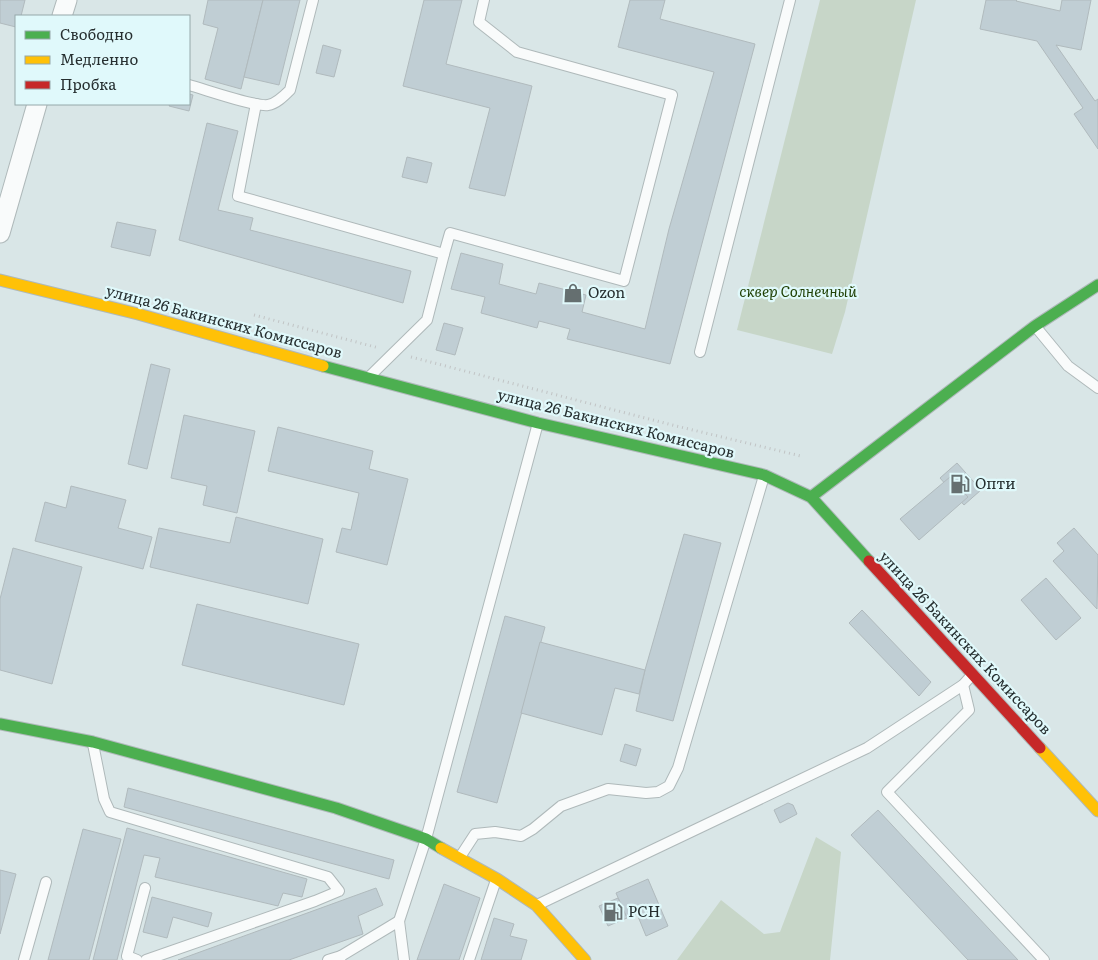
<svg xmlns="http://www.w3.org/2000/svg" width="1098" height="960" viewBox="0 0 1098 960" font-family="Literata,serif">
	<rect width="100%" height="100%" fill="#d9e6e7"/>
	<g fill="#c7d6c8">
		<polygon points="820,0 916,0 845,312 832,354 737,330"/>
		<polygon points="816,837 841,852 830,960 677,960 721,900 764,934 780,932"/>
	</g>
	<g fill="#c0ced4" stroke="#b0babd">
		<polygon points="0,0 25,0 21,16 16,16 16,27 0,23"/>
		<polygon points="208,0 263,0 241,89 205,79 218,28 203,24"/>
		<polygon points="263,0 300,0 279,85 244,77"/>
		<polygon points="424,0 462,0 446,64 532,86 505,196 469,188 490,108 403,86"/>
		<polygon points="630,0 665,0 660,19 755,44 670,364 567,339 570,329 539,321 537,328 481,313 485,297 451,289 461,253 503,264 499,284 536,294 539,283 586,295 582,312 645,329 669,229 714,72 618,47"/>
		<polygon points="986,0 1017,0 1016,1 1060,11 1062,0 1091,0 1081,50 1056,45 1095,101 1098,99 1098,149 1074,114 1083,108 1037,41 980,29"/>
		<polygon points="323,45 341,50 334,77 316,73"/>
		<polygon points="189,94 193,95 189,111 169,106 170,104 189,104"/>
		<polygon points="207,123 238,131 218,210 253,218 250,230 411,271 403,303 179,240"/>
		<polygon points="407,157 432,163 427,183 402,177"/>
		<polygon points="117,222 156,230 150,256 111,247"/>
		<polygon points="444,323 463,328 455,355 436,350"/>
		<polygon points="151,364 170,369 147,469 128,464"/>
		<polygon points="184,415 255,431 237,513 203,505 207,486 171,478"/>
		<polygon points="278,427 373,451 369,469 408,479 387,565 336,552 342,528 351,530 359,493 268,471"/>
		<polygon points="957,463 981,490 964,505 940,478"/>
		<polygon points="950,477 968,497 919,540 900,519"/>
		<polygon points="71,486 126,500 118,528 152,537 143,569 35,541 45,502 66,508"/>
		<polygon points="236,517 323,539 308,604 150,567 159,528 230,543"/>
		<polygon points="1074,528 1098,555 1097,609 1053,561 1064,551 1057,543"/>
		<polygon points="684,534 721,543 673,721 636,711 645,670"/>
		<polygon points="13,548 82,567 52,684 0,670 0,599"/>
		<polygon points="1046,578 1081,618 1056,640 1021,600"/>
		<polygon points="197,604 359,644 344,705 182,665"/>
		<polygon points="862,610 931,682 919,696 849,623"/>
		<polygon points="505,616 545,627 497,803 457,792"/>
		<polygon points="540,642 645,670 639,694 615,688 602,735 521,713"/>
		<polygon points="625,744 641,749 636,766 620,761"/>
		<polygon points="128,788 394,860 389,879 124,807"/>
		<polygon points="788,803 793,805 797,814 780,823 774,810"/>
		<polygon points="878,810 1018,960 968,960 851,835"/>
		<polygon points="127,828 307,879 302,897 283,893 278,906 155,877 160,858 144,855 117,960 93,960"/>
		<polygon points="83,829 121,839 89,960 48,960"/>
		<polygon points="0,870 16,874 0,934"/>
		<polygon points="648,879 668,926 646,936 637,914 627,918 616,893"/>
		<polygon points="444,884 480,898 459,960 417,960"/>
		<polygon points="376,888 383,905 358,916 363,934 289,960 178,960"/>
		<polygon points="152,897 212,913 208,927 173,917 167,938 143,932"/>
		<polygon points="618,898 627,918 608,926 599,906"/>
		<polygon points="494,918 514,924 510,936 527,940 521,960 481,960"/>
	</g>
	<g fill="none" stroke-linecap="round" stroke-linejoin="round">
		<defs>
			<g id="lane">
				<path d="M 189,85 C 204,89 255,107 268,105 C 276,104 284,96 290,90 L 313,0"/>
				<polyline points="256,104 238,196 444,254 450,233 624,281 672,95 517,52 479,22 484,0"/>
				<polyline points="1035,326 1068,366 1098,388"/>
				<polyline points="700,352 790,0"/>
				<polyline points="371,375 427,320 444,254"/>
				<polyline points="963,685 969,710 887,792 1044,960"/>
				<polyline points="93,744 104,799 110,812 328,877 339,891 315,901 146,960"/>
				<polyline points="460,857 475,834 495,832 521,836 533,829 561,806 608,789 646,793 658,792 669,786 678,768 764,476"/>
				<polyline points="537,905 867,748 963,685 972,675"/>
				<polyline points="399,921 426,839 538,423"/>
				<polyline points="24,960 46,882"/>
				<polyline points="137,960 127,956 145,888"/>
				<polyline points="328,960 341,956"/>
				<polyline points="340,960 341,956 399,921 404,960"/>
				<polyline points="469,960 496,880"/>
			</g>
			<g id="street">
				<polyline points="62,16 67,0"/>
				<polyline points="0,233 37,104"/>
			</g>
			<g id="fast">
				<polyline points="323,366 538,423 764,475 811,497 869,561"/>
				<polyline points="811,497 1035,326 1098,285"/>
				<polyline points="0,724 93,742 336,808 426,839 441,848"/>
			</g>
			<g id="slow">
				<polyline points="0,280 138,314 323,366"/>
				<polyline points="1040,748 1098,811"/>
				<polyline points="441,848 497,879 536,905 585,960"/>
			</g>
			<polyline id="jam" points="869,561 1040,748"/>
		</defs>
		<use href="#lane" stroke="#afb9ba" stroke-width="12"/>
		<use href="#street" stroke="#afb9ba" stroke-width="21"/>
		<use href="#fast" stroke="#afb9ba" stroke-width="13"/>
		<use href="#slow" stroke="#afb9ba" stroke-width="13"/>
		<use href="#jam" stroke="#afb9ba" stroke-width="13"/>
		<g stroke="#c1c4c5" stroke-width="3" stroke-dasharray="1 4" stroke-linecap="butt">
			<polyline points="254,315 379,348"/>
			<polyline points="411,357 672,425 801,456"/>
		</g>
		<use href="#lane" stroke="#f9fbfb" stroke-width="10"/>
		<use href="#street" stroke="#f9fbfb" stroke-width="19"/>
		<use href="#fast" stroke="#4caf50" stroke-width="11"/>
		<use href="#slow" stroke="#ffc107" stroke-width="11"/>
		<use href="#jam" stroke="#c62828" stroke-width="11"/>
	</g>
	<defs>
		<symbol id="shop-bare" viewBox="-9 -9 18 18"><path d="M-5-2.5h2.3a2.7 3.5 0 0 1 5.4 0H5L5.5 6h-11ZM-1.5-2.5h3a1.5 2.3 0 0 0-3 0Z" fill="#656f70" stroke="#e0f9fb" stroke-width="2.5" paint-order="stroke"/></symbol>
		<symbol id="fuel-bare" viewBox="-9 -9 18 18"><path d="M-5.5-6h7V0h2V4h1.3V-2.5L3-4.5l.8-.8L6-3V5H2.5V1h-1V6h-7ZM-4.2-4.7v3.2H.2V-4.7Z" fill="#656f70" stroke="#e0f9fb" stroke-width="2.5" paint-order="stroke"/></symbol>
	</defs>
	<g fill-rule="evenodd">
		<use href="#shop-bare" x="559" y="279" width="28" height="28"/>
		<use href="#fuel-bare" x="946" y="470" width="28" height="28"/>
		<use href="#fuel-bare" x="599" y="898" width="28" height="28"/>
	</g>
	<g text-anchor="middle" stroke-width="4.5" stroke-linejoin="round" paint-order="stroke">
		<g font-size="15" font-style="italic" fill="#1e3f03" stroke="#e0f9fb">
			<text x="798" y="297">сквер Солнечный</text>
		</g>
		<g font-size="15" fill="#262f30" stroke="#e0f9fb" text-anchor="start">
			<text x="588" y="298">Ozon</text>
			<text x="975" y="489">Опти</text>
			<text x="628" y="917">РСН</text>
		</g>
		<g font-size="15" fill="#262f30" stroke="#e0f9fb">
			<text transform="translate(224 322) rotate(15)" y="5">улица 26 Бакинских Комиссаров</text>
			<text transform="translate(616 424) rotate(14)" y="5">улица 26 Бакинских Комиссаров</text>
			<text transform="translate(965 643) rotate(47)" y="5">улица 26 Бакинских Комиссаров</text>
		</g>
	</g>
	<rect x="15" y="15" width="175" height="90" fill="#e0f9fb" stroke="#96a8aa"/>
	<rect x="25" y="31" width="25" height="8" fill="#4caf50" stroke="#96a8aa"/>
	<text x="60" y="40" font-size="15" fill="#262f30">Свободно</text>
	<rect x="25" y="56" width="25" height="8" fill="#ffc107" stroke="#96a8aa"/>
	<text x="60" y="65" font-size="15" fill="#262f30">Медленно</text>
	<rect x="25" y="81" width="25" height="8" fill="#c62828" stroke="#96a8aa"/>
	<text x="60" y="90" font-size="15" fill="#262f30">Пробка</text>
</svg>
